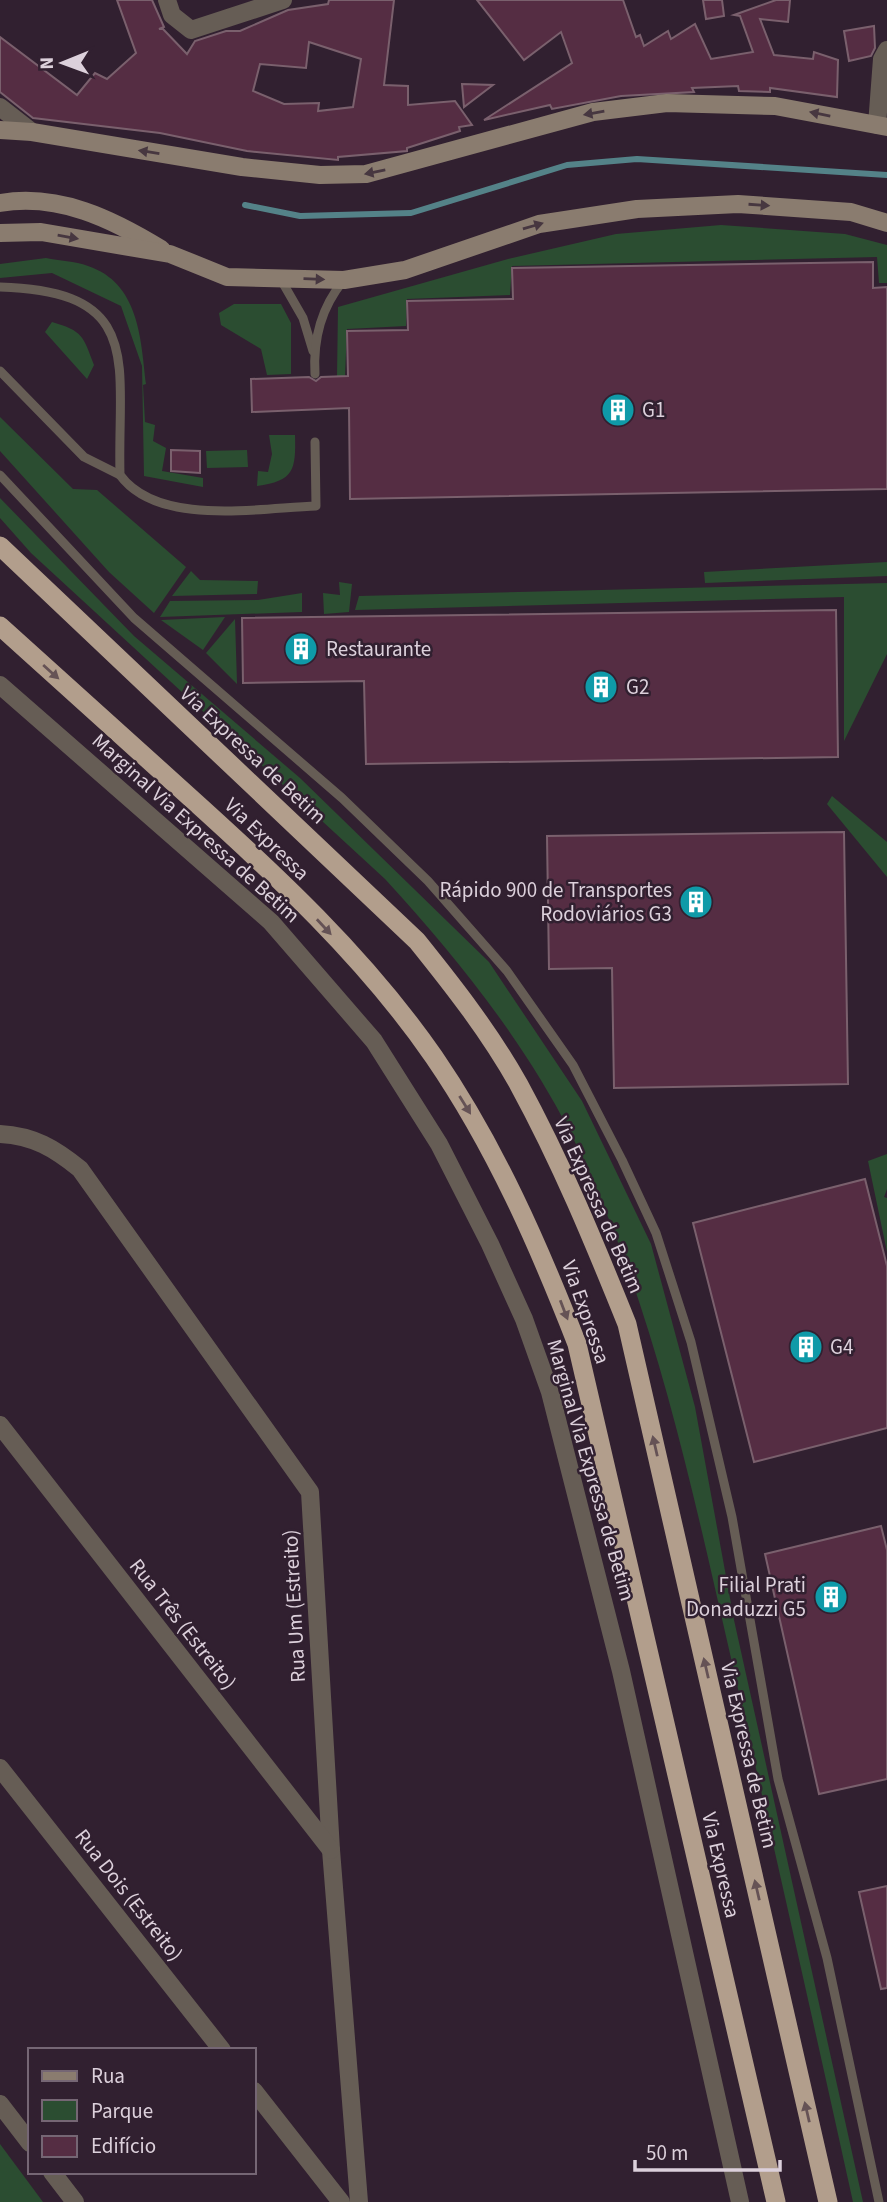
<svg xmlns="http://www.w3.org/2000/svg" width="887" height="2202" viewBox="0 0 887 2202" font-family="'Source Sans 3',sans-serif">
	<rect width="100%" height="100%" fill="#312030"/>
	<g fill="#2b4d31">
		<polygon points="721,225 845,234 887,245 887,283 879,283 877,257 512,266 510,295 407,299 406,326 347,329 345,376 337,377 338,307 508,259 616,234"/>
		<path d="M 46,258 C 59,261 75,261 88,266 C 139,283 141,339 146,384 L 143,385 L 145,422 L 155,425 L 153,441 L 166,448 L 162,471 L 203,478 L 203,487 L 144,476 L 142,366 L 121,306 L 52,273 L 0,278 L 0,264 Z"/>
		<polygon points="234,304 281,304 291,323 291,374 267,375 261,349 221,325 219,313"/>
		<path d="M 52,322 C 83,331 83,336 94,365 L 87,379 L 45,332 Z"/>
		<polygon points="0,417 73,489 97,490 186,567 154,613 109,572 0,451"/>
		<path d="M 269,435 L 295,435 C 296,470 294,481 257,486 L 258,471 L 268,472 L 272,454 Z"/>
		<polygon points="247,450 248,467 207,468 206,451"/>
		<path d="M 0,498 L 134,636 L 300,778 L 489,962 L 582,1101 L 651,1244 L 695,1407 L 734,1620 L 863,2202 L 853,2202 C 813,2020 772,1839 731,1658 C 690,1480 652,1296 570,1132 C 523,1040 455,955 385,879 L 31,553 L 0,518 Z"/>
		<polygon points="887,562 887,576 705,583 704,572"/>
		<polygon points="191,571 200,580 258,581 257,594 172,596"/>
		<polygon points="339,582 352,584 349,612 324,614 323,593 340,595"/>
		<polygon points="887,583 887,654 844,741 844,597 355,610 359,596"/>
		<polygon points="302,593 302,612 160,617 170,601 258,600"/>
		<polygon points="225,617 203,650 161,620"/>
		<polygon points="235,619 237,684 206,653"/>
		<polygon points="832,796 887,842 887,877 827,804"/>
		<polygon points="887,1154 887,1189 884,1197 887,1198 887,1252 868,1161"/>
		<polygon points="0,2144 43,2202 0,2202"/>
	</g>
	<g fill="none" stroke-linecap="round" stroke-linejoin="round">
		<polyline stroke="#548288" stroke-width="6" points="245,205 300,216 411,213 567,165 637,159 887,175"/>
	</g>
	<g fill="#552d43" stroke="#7a606d" stroke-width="2" fill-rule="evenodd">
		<path d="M 117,0 L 152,0 L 164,27 L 159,29 L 163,29 L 187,54 L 195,41 L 226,31 L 240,31 L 288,10 L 328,4 L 329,0 L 394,0 L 384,85 L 408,86 L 408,105 L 455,101 L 472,125 L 459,127 L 460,131 L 407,148 L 407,151 L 338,157 L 338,160 L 247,151 L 160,133 L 33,118 L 0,92 L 0,37 L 77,95 L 95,73 L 107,79 L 136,53 ZM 309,42 L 361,59 L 353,107 L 318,111 L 319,103 L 284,104 L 253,91 L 260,64 L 306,68 Z"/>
		<polygon points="477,0 623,0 636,37 640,35 644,46 668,31 671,39 695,24 711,59 753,52 740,16 734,15 776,0 790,0 788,22 760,19 774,55 813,59 814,52 838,60 837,97 770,88 770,92 739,91 738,86 692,88 694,92 621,96 552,109 550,105 484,120 572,63 561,32 524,60"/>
		<polygon points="703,0 722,0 724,16 706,19"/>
		<polygon points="874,26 875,48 871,56 849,61 844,31"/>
		<polygon points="462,84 493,85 464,107"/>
		<polygon points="873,262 873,288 887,287 887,489 350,499 349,408 252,412 251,379 309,377 316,381 321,377 348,376 347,331 408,330 407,301 513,299 512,268"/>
		<polygon points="171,450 200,451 200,473 171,471"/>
		<polygon points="836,610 838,757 366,764 364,681 243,683 242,618"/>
		<polygon points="844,832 848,1084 614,1088 612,968 549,969 547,836"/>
		<polygon points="865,1179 887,1266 887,1428 754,1462 693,1223"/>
		<polygon points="881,1526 887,1550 887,1779 819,1794 765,1554"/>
		<polygon points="887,1886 887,1988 881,1989 859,1892"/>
	</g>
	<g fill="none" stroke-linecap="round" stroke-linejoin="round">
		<g stroke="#665d55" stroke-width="9">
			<polyline points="280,278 303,318 313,351"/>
			<path d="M 0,287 C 146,291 117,364 120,475 C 158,527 259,508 316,506 L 315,442"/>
			<polyline points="0,371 84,457 120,475"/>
			<path d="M 315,374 C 313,340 321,308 343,281"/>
			<polyline points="0,475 134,618 342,798 428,881 507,971 573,1065 622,1160 656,1233 691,1342 732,1517 778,1779 827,1958 879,2202"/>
		</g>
		<g stroke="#665d55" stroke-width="18">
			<polyline points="167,0 172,15 191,30 283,0"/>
			<polyline points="0,107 32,132"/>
			<polyline points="877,125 882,59 887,50"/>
			<path d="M 0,1134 C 34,1136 54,1148 80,1169 L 310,1492 L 331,1850 L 359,2202"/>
			<polyline points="0,1425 331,1850"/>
			<polyline points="0,1768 222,2050"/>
			<polyline points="254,2091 341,2202"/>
			<polyline points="0,2104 30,2143"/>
			<polyline points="52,2172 75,2202"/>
		</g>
		<polyline stroke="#665d55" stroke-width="18" points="0,685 271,922 374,1041 439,1144 490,1244 524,1319 550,1392 621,1671 740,2202"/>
		<g stroke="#8a7c6f" stroke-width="18">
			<polyline points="0,130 32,132 242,167 320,175 366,174 593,112 667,103 775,106 887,127"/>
			<path d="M 0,203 C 59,193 112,219 161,249"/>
			<polyline points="0,233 41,232 170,254 227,277 344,280 405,270 539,224 637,209 738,204 851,212 887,223"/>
		</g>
		<g stroke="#b29e8c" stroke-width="19">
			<path d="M 0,546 L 417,941 C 454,987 490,1033 519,1085 C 561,1162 594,1242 627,1324 L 828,2202"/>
			<path d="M 0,626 C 61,681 123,737 184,792 C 274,873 365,957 434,1057 C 495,1146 538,1244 577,1344 L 776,2202"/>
		</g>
	</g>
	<defs><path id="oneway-solid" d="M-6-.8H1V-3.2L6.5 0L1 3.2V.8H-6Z" transform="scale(1.75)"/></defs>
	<g fill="#473740">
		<use href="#oneway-solid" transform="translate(594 113) rotate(170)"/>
		<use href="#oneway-solid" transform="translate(820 114) rotate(-169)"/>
		<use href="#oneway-solid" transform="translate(149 152) rotate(-171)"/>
		<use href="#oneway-solid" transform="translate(375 172) rotate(169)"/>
		<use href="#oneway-solid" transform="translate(759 205) rotate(4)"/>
		<use href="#oneway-solid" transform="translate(533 226) rotate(-16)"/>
		<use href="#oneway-solid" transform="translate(68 237) rotate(10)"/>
		<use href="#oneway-solid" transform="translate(314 279) rotate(2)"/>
	</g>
	<g fill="#655255">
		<use href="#oneway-solid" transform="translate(51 672) rotate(42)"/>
		<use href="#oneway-solid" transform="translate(324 927) rotate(47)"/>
		<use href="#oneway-solid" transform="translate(465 1105) rotate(58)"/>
		<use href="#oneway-solid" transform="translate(564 1310) rotate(69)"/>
		<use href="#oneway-solid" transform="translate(655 1446) rotate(-103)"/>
		<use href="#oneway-solid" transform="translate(706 1668) rotate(-103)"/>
		<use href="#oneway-solid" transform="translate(757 1890) rotate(-103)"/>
		<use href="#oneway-solid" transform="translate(807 2112) rotate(-103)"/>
	</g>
	<defs>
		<symbol id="building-disc" viewBox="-11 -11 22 22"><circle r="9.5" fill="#0f9aa8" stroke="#312030"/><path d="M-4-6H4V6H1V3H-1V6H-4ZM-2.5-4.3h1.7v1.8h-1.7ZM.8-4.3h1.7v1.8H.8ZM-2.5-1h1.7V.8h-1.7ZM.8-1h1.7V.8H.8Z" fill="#fff"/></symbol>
	</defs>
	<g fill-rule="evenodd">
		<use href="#building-disc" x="599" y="391" width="38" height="38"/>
		<use href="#building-disc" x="282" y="630" width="38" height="38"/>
		<use href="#building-disc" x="582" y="668" width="38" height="38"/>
		<use href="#building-disc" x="677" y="883" width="38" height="38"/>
		<use href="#building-disc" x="787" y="1328" width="38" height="38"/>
		<use href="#building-disc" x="812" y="1578" width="38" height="38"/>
	</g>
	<g text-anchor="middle" stroke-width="5" stroke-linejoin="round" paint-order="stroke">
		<g font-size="21" fill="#dcd0db" stroke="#312030" text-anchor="start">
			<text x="642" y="417">G1</text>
			<text x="326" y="656">Restaurante</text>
			<text x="626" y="694">G2</text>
			<text x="672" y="897" text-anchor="end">Rápido 900 de Transportes<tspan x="672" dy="24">Rodoviários G3</tspan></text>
			<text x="830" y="1354">G4</text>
			<text x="806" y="1592" text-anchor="end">Filial Prati<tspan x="806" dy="24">Donaduzzi G5</tspan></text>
		</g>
		<g font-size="21" fill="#dcd0db" stroke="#312030">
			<text transform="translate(253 755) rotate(43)" y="7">Via Expressa de Betim</text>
			<text transform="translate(196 828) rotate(42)" y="7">Marginal Via Expressa de Betim</text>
			<text transform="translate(267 839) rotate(44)" y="7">Via Expressa</text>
			<text transform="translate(599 1205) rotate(66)" y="7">Via Expressa de Betim</text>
			<text transform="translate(586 1312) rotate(71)" y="7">Via Expressa</text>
			<text transform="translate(591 1470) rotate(74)" y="7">Marginal Via Expressa de Betim</text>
			<text transform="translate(294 1606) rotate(-93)" y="7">Rua Um (Estreito)</text>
			<text transform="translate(183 1624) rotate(52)" y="7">Rua Três (Estreito)</text>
			<text transform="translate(749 1755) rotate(77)" y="7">Via Expressa de Betim</text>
			<text transform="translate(721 1865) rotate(77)" y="7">Via Expressa</text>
			<text transform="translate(129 1895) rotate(52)" y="7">Rua Dois (Estreito)</text>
		</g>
	</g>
	<rect x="28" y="2048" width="228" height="126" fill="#312030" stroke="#756674" stroke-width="2"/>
	<rect x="42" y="2071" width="35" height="10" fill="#8a7c6f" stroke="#756674" stroke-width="2"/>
	<text x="91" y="2083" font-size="21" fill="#dcd0db">Rua</text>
	<rect x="42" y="2100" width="35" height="21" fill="#2b4d31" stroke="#756674" stroke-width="2"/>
	<text x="91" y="2118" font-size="21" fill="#dcd0db">Parque</text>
	<rect x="42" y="2136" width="35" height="21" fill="#552d43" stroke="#756674" stroke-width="2"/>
	<text x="91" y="2153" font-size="21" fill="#dcd0db">Edifício</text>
	<g transform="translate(63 63) rotate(269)" stroke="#312030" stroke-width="5" paint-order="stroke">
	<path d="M0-5L12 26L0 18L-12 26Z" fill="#dcd0db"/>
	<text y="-10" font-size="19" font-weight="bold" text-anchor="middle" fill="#dcd0db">N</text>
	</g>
	<path d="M635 2160v10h145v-10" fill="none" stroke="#dcd0db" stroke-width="3.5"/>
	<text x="646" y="2160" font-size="21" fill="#dcd0db" stroke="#312030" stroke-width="5" paint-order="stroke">50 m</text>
</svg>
